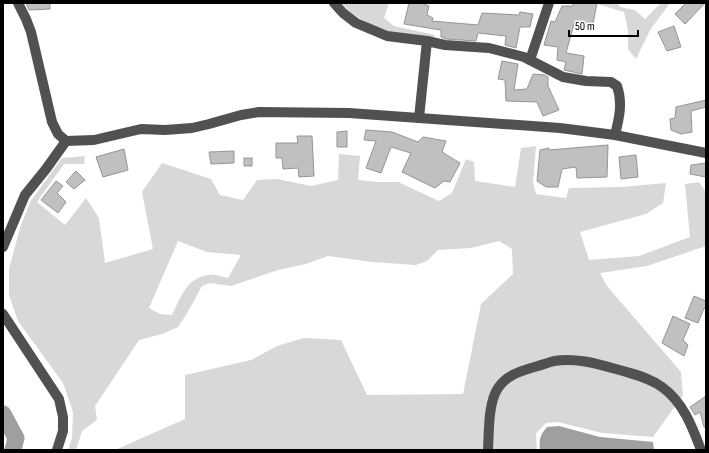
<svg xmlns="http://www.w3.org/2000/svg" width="709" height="453" viewBox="0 0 709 453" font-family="'Sofia Sans Condensed',sans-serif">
	<rect width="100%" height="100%" fill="#fff"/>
	<g fill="#d8d8d8" fill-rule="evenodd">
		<path d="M 341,3 L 389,3 L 384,18 L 394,26 L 435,35 L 429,45 C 404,42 357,22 341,3 Z"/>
		<polygon points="594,3 618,3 620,7 635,10 645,19 661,3 670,3 650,30 636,59 628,49 628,30 624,12"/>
		<path d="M 536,146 L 533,182 L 536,194 L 566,198 L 569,188 L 622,187 L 666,183 L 663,203 L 646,214 L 580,232 L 589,260 L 639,256 L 690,237 L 685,184 L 699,182 L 706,192 L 706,246 L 647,266 L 600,273 L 607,286 L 681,372 L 683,395 L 653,437 L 602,433 L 558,422 L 546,423 L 536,433 L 537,450 L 115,450 L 185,419 L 185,375 L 251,360 L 277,346 L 304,338 L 341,340 L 367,395 L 463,394 L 481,304 L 513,274 L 512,249 L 499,241 L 471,248 L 438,250 L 427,261 L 416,265 L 372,262 L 328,256 L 306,264 L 278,270 L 231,286 L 210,283 L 202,286 L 186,315 L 178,327 L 162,334 L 139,340 L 95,406 L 97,420 L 82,431 L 76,450 L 68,450 L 72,438 L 73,412 L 63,383 L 18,321 L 9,295 L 9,269 L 20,228 L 30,202 L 62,158 L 85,156 L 84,164 L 64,164 L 37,202 L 65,225 L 86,198 L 99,218 L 105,263 L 153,249 L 142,192 L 162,163 L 211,179 L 220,195 L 243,200 L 257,180 L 277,179 L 311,186 L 338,180 L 339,154 L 360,156 L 358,180 L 378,182 L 398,182 L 439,201 L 452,193 L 466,159 L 474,162 L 475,181 L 515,187 L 521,148 ZM 178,241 L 207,252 L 241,255 L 228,278 C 223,277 215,274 209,275 C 187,277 181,297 172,315 L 160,314 L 149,308 Z"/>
	</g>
	<path fill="#9f9f9f" d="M 559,426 L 600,437 L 653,442 L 654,450 L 540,450 C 539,439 540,435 547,427 Z"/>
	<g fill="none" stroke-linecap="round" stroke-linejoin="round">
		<polyline stroke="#9f9f9f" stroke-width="17" points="3,414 16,438 13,450"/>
	</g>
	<g fill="#c0c0c0" stroke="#959595">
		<polygon points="26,3 50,3 50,9 29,10"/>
		<polygon points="409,3 425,3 424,4 429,6 427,15 433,18 432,21 478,25 482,13 519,15 520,12 533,14 530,27 520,27 516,48 505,45 506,36 478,33 476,41 446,39 441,37 441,30 404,24"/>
		<polygon points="574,3 597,3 592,29 574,24 566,53 584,56 582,74 564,70 566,62 557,60 558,47 544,45 551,21 555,22 562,6 572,6"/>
		<polygon points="686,3 705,3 685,24 675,14"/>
		<polygon points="674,26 681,47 667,51 658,32"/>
		<polygon points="502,61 518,64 514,90 527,89 533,74 545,75 548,77 548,86 559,110 543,116 537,102 506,101 505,80 498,79"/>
		<polygon points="706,100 706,107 691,111 692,132 681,134 671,130 670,119 675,118 676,107"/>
		<polygon points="366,130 392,132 418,142 423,137 446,141 442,152 460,163 450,182 444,181 435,188 402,172 411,153 391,147 381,173 366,168 376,141 364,140"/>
		<polygon points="347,131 347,147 337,147 337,132"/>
		<polygon points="297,136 312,136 314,176 299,177 298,168 283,169 282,158 276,158 276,143 298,143"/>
		<polygon points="608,145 607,177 577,178 576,167 562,169 558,187 546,187 537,181 540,150 549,148 549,150"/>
		<polygon points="124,149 128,170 103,177 96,157"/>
		<polygon points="234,151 234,163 211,164 209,152"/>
		<polygon points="636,155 638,177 621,179 619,157"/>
		<rect x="244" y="158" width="8" height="8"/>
		<polygon points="706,163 706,177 690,174 691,165"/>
		<polygon points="76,171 85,180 74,189 66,182"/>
		<polygon points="56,181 63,186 57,193 66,202 58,213 41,200"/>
		<polygon points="694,296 706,301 706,309 704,308 698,323 685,318"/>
		<polygon points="673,316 690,324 683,340 688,345 684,356 662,343"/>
		<polygon points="706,396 706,427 704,427 700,412 695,415 690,407"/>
	</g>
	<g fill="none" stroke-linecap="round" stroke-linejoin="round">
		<g stroke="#515151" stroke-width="10">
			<polyline points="18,3 26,19 31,32 52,122 58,134 66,141 94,140 141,129 165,130 192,128 209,124 241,115 259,112 349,113 560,128 615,135 706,153"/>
			<path d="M 334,3 L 343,13 L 356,23 L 387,36 L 427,41 L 445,45 L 489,48 L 524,57 L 563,77 L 586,81 L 611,82 L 617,86 C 623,103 619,119 615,135"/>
			<polyline points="530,60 549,3"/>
			<polyline points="419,118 427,41"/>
			<polyline points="3,247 25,195 46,169 66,141"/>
			<polyline points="3,314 59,399 63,417 63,431 57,450"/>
			<path d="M 488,450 C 489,432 488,403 498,388 C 506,376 518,372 531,368 C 539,366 547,363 554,361 C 578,357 601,365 623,371 C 636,375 650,378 662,387 C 683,402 692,426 701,450"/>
		</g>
	</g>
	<rect width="709" height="453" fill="none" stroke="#000000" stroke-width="8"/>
	<path d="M569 30v6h69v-6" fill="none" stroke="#000000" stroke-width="2"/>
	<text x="575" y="30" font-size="12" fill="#000000" stroke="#ffffff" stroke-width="3" paint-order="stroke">50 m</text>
</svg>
